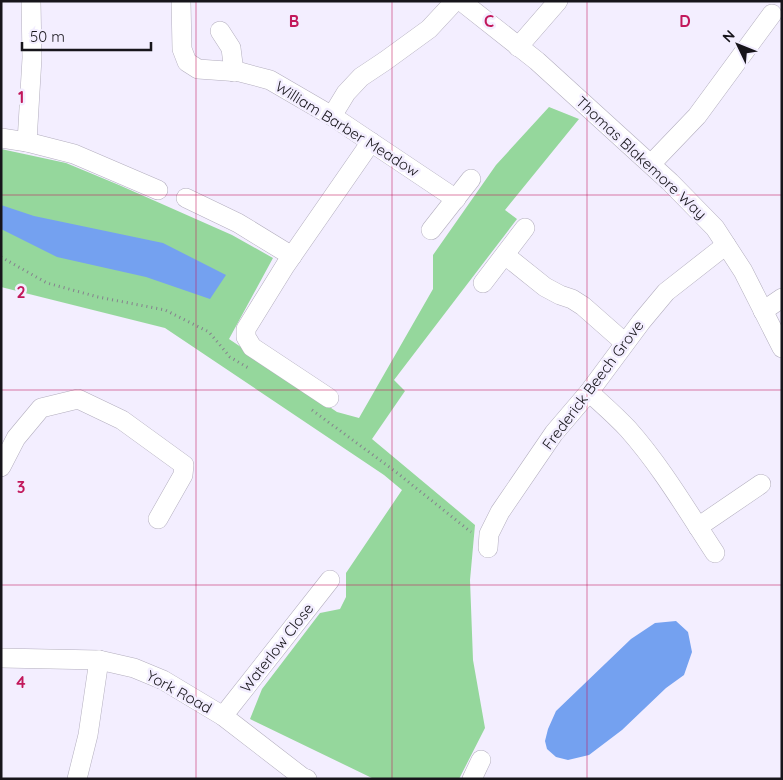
<svg xmlns="http://www.w3.org/2000/svg" width="783" height="780" viewBox="0 0 783 780" font-family="Quicksand,sans-serif">
	<rect width="100%" height="100%" fill="#f3eeff"/>
	<polygon fill="#95d79c" points="549,107 579,119 505,210 517,219 394,380 405,391 372,439 475,525 470,580 473,660 485,728 459,779 374,779 250,719 262,689 320,613 340,609 346,597 346,573 402,490 384,475 165,328 1,287 1,149 66,163 119,185 232,235 273,258 229,339 337,412 359,418 433,289 433,255 496,165"/>
	<g fill="#74a1f0">
		<polygon points="1,205 34,216 163,243 226,275 210,299 146,277 57,257 1,229"/>
		<polygon points="676,621 688,632 692,652 684,675 666,688 622,730 589,755 568,760 556,757 547,749 545,741 548,729 556,711 631,639 655,623"/>
	</g>
	<g fill="none" stroke-linecap="round" stroke-linejoin="round">
		<defs>
			<g id="minor">
				<polyline points="181,1 182,49 187,62 198,69 240,72 270,80 332,116 456,199"/>
				<polyline points="461,1 537,61 670,182 715,228 743,271 782,348"/>
				<polyline points="220,31 231,48 234,72"/>
				<polyline points="518,47 558,1"/>
				<polyline points="332,116 346,93 361,77 385,61 429,29 455,1"/>
				<polyline points="1,138 27,142 74,154 158,190"/>
				<polyline points="27,142 32,58 31,1"/>
				<polyline points="651,164 697,116 772,14"/>
				<polyline points="186,198 238,223 292,256"/>
				<polyline points="431,230 471,179"/>
				<polyline points="505,255 545,287 560,295 572,299 583,306 625,343"/>
				<polyline points="483,283 525,228"/>
				<polyline points="763,311 782,298"/>
				<path d="M 589,392 C 602,404 616,416 628,429 C 661,466 688,512 715,553"/>
				<polyline points="329,398 252,347 246,337 246,329 285,266 371,142"/>
				<polyline points="1,467 16,438 41,408 78,399 122,420 184,465 183,475 158,519"/>
				<polyline points="698,527 761,484"/>
				<polyline points="488,548 489,534 500,512 554,433 589,392 641,322 666,292 726,245"/>
				<polyline points="1,658 99,660 134,668 163,680 223,716 302,777 307,779"/>
				<polyline points="223,716 330,580"/>
				<polyline points="77,779 88,735 99,660"/>
				<polyline points="472,779 481,760"/>
			</g>
		</defs>
		<use href="#minor" stroke="#b3aebe" stroke-width="20"/>
		<g stroke="#85818d" stroke-width="3" stroke-dasharray="1 4" stroke-linecap="butt">
			<polyline points="1,257 47,283 98,297 165,310 209,332 230,357 250,369"/>
			<polyline points="312,410 396,472 471,532"/>
		</g>
		<use href="#minor" stroke="#fff" stroke-width="19"/>
	</g>
	<path fill="none" stroke="#c2185b" stroke-width="1" stroke-opacity="0.55" d="M 196,1 L 196,779M 392,1 L 392,779M 587,1 L 587,779M 1,195 L 782,195M 1,390 L 782,390M 1,585 L 782,585"/>
	<g text-anchor="middle" stroke-width="5" stroke-linejoin="round" paint-order="stroke">
		<g font-size="15" fill="#17151b" stroke="#f3eeff">
			<text transform="translate(347 129) rotate(32)" y="5">William Barber Meadow</text>
			<text transform="translate(641 158) rotate(43)" y="5">Thomas Blakemore Way</text>
			<text transform="translate(593 385) rotate(-53)" y="5">Frederick Beech Grove</text>
			<text transform="translate(277 648) rotate(-52)" y="5">Waterlow Close</text>
			<text transform="translate(179 692) rotate(29)" y="5">York Road</text>
		</g>
	</g>
	<g font-size="16" text-anchor="middle" font-weight="bold" fill="#c2185b" stroke="#f3eeff" stroke-width="5" stroke-linejoin="round" paint-order="stroke">
		<text x="294" y="27">B</text>
		<text x="489" y="27">C</text>
		<text x="685" y="27">D</text>
		<text x="21" y="103">1</text>
		<text x="21" y="298">2</text>
		<text x="21" y="493">3</text>
		<text x="21" y="688">4</text>
	</g>
	<rect width="783" height="780" fill="none" stroke="#17151b" stroke-width="5"/>
	<g transform="translate(738 45) rotate(313)" stroke="#f3eeff" stroke-width="4" paint-order="stroke">
	<path d="M0-4L9 19L0 12L-9 19Z" fill="#17151b"/>
	<text y="-8" font-size="14" font-weight="bold" text-anchor="middle" fill="#17151b">N</text>
	</g>
	<path d="M22 42v8h129v-8" fill="none" stroke="#17151b" stroke-width="2.5"/>
	<text x="30" y="42" font-size="15" fill="#17151b" stroke="#f3eeff" stroke-width="4" paint-order="stroke">50 m</text>
</svg>
